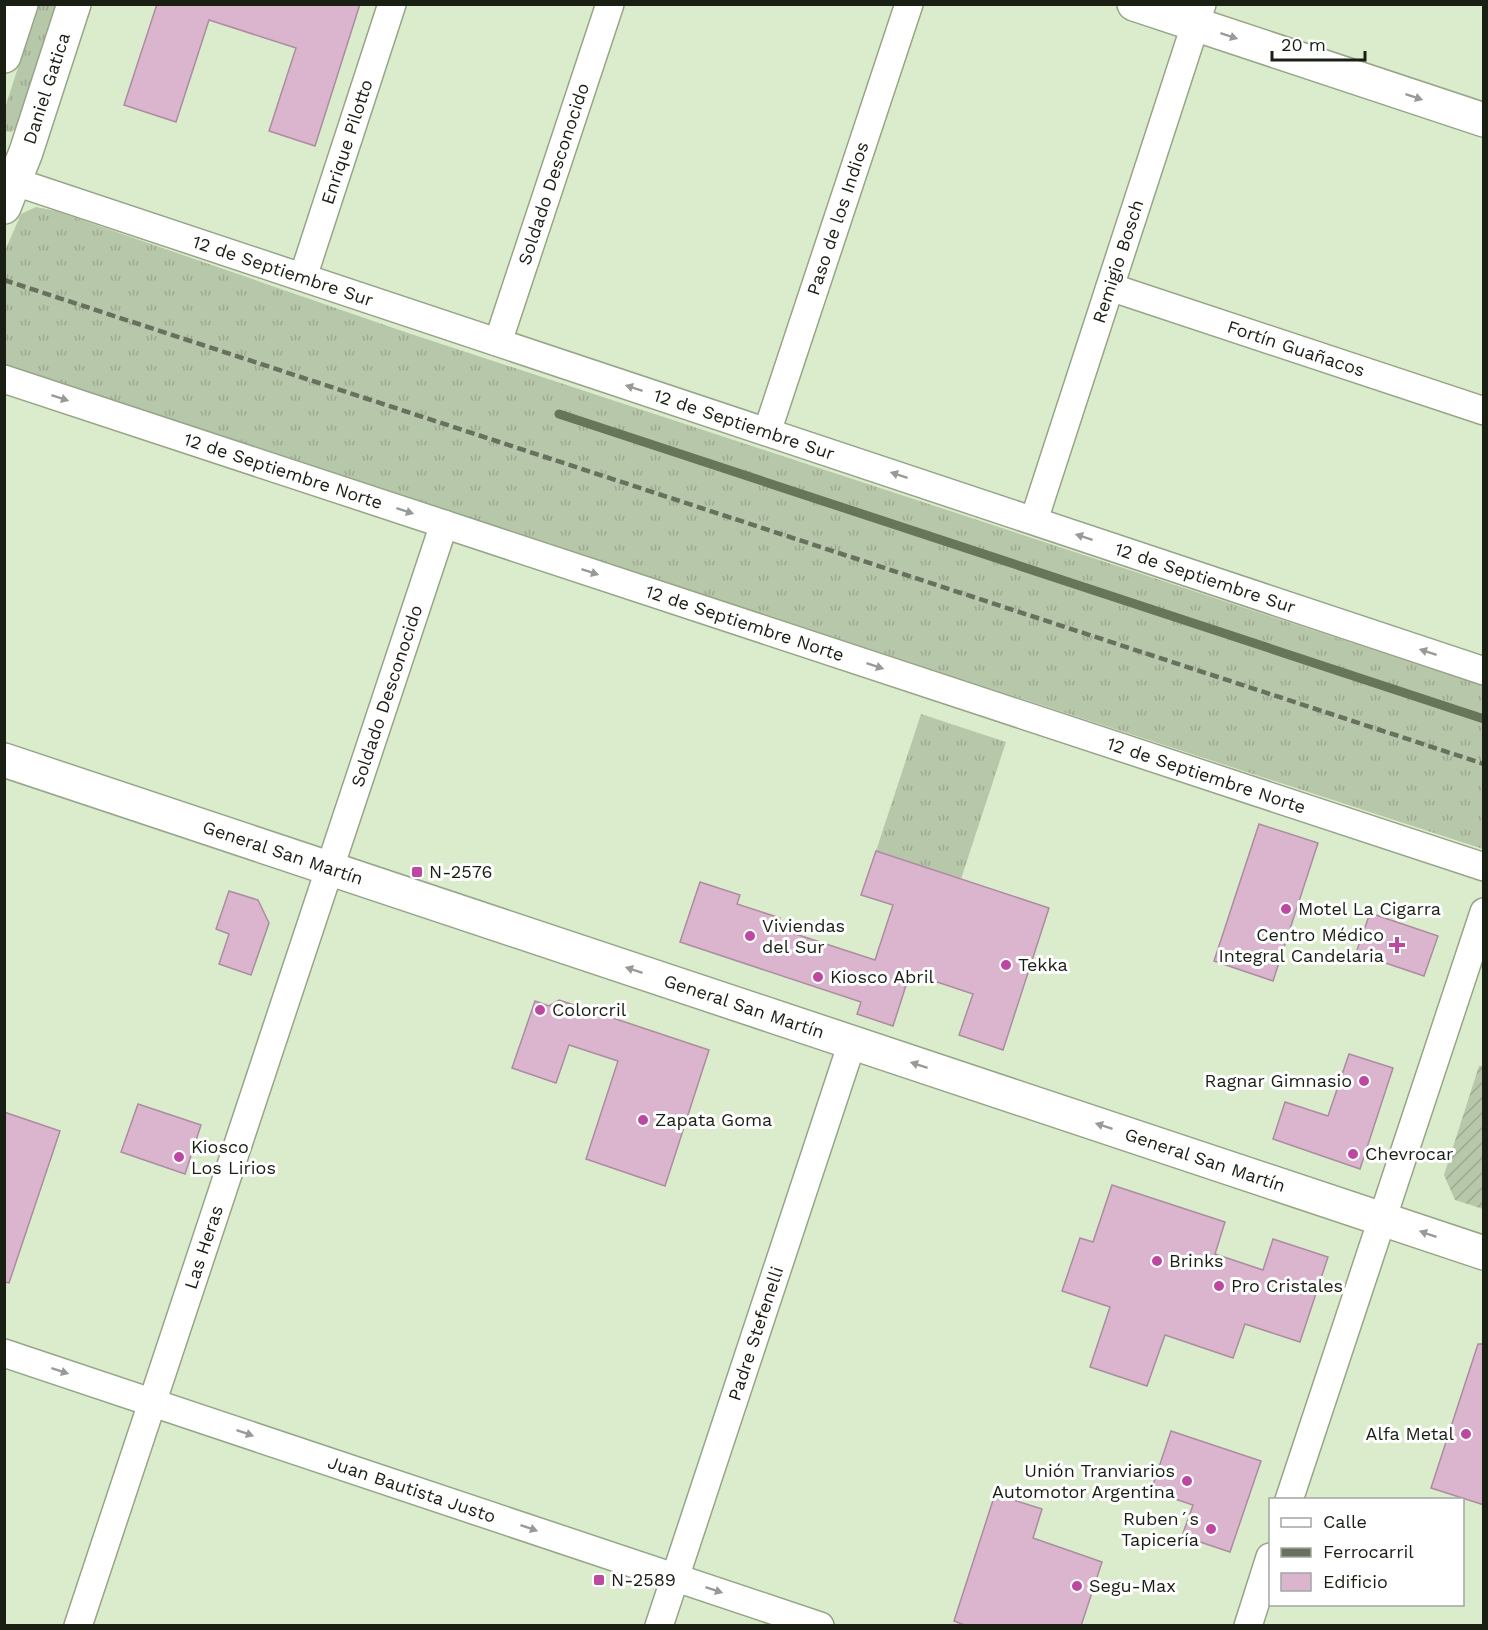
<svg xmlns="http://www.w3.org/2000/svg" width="1488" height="1630" viewBox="0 0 1488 1630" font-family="'Work Sans',sans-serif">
	<defs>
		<pattern id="grass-tufts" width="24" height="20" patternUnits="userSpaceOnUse" patternTransform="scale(1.5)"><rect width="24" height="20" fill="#b7c7a9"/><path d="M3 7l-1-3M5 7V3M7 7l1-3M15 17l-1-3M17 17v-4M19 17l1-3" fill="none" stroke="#9daa91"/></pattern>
		<pattern id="garden-furrows" width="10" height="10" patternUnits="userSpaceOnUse" patternTransform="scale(1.5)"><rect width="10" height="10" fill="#b7c7a9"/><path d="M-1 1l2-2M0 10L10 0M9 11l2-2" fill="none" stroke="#9daa91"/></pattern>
	</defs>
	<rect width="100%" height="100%" fill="#dbeccc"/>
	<g fill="url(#grass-tufts)">
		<polygon points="38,5 57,5 16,129 11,132 5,131 5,108"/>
		<polygon points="36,207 56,211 405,332 1483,686 1483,849 5,367 4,253 21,214"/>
		<polygon points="921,714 1006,742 961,879 876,851"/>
	</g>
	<polygon fill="url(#garden-furrows)" points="1479,1066 1484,1066 1483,1209 1455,1200 1444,1175"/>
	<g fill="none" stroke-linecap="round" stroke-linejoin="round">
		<polyline stroke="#677559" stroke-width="9" points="559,414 1484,719"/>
	</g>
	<g fill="#dbb4ce" stroke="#ab8da1" stroke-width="1.5">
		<polygon points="157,4 360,4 315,146 269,131 296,48 209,20 176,122 124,105"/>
		<polygon points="1259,824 1318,843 1273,981 1214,961"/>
		<polygon points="876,851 1049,908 1003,1050 959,1035 973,994 910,973 893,1026 857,1014 861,1002 680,942 700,882 740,895 737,904 780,918 777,928 875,960 893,905 861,895"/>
		<polygon points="229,891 258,900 269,923 251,975 219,964 229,934 216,929"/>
		<polygon points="1370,913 1438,936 1424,976 1356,953"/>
		<polygon points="559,1000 709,1050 665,1186 586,1159 618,1061 569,1045 556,1083 512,1068 535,1001 549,1006"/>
		<polygon points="1349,1054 1393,1068 1360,1169 1273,1139 1285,1102 1328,1116"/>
		<polygon points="138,1104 201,1125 185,1174 121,1152"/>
		<polygon points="4,1112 60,1131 9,1283 4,1282"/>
		<polygon points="1112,1185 1225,1222 1215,1254 1263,1270 1273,1239 1328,1257 1300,1342 1245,1324 1233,1358 1165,1335 1147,1386 1090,1367 1110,1307 1062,1291 1080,1238 1093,1242"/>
		<polygon points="1478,1344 1484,1344 1484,1505 1431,1488"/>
		<polygon points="1171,1431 1261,1461 1230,1552 1182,1536 1193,1505 1151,1491"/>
		<polygon points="995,1494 1042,1509 1033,1538 1102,1562 1081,1626 967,1626 954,1621"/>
	</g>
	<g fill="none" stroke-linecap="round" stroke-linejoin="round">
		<defs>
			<g id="minor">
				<path id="s1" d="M 4,178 L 1484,671"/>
				<path id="s2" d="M 303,277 L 392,4"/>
				<path id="s3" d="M 1110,287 L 1484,411"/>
				<path id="s4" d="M 498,342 L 610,4"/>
				<path id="s5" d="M 4,379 L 1484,867"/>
				<path id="s6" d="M 767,432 L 909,4"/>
				<path id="s7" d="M 1034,520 L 1202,4"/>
				<path id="s8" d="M 4,1353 L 820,1626"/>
				<polyline points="1289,1500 1484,912"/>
				<path id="s9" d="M 78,1626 L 444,524"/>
				<path id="s10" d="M 659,1626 L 852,1043"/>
				<polyline points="1248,1626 1270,1557"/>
			</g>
			<g id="secondary">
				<polyline points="1134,4 1484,120"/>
				<polyline points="4,56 21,4"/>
				<path id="s11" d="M 4,207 L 26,152 L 74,4"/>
				<path id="s12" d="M 4,760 L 1484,1253"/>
			</g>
		</defs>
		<use href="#minor" stroke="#96a587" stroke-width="30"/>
		<use href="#secondary" stroke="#96a587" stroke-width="36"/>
		<use href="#minor" stroke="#fff" stroke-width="27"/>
		<use href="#secondary" stroke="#fff" stroke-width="33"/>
		<polyline stroke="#67715d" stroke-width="4.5" stroke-dasharray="9 4.5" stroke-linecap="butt" points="4,280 1484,764"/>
	</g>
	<defs><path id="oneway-solid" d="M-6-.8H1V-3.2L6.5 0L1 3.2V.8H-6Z" transform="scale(1.5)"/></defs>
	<g fill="#989a95">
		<use href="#oneway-solid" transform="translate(1229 36) rotate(18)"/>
		<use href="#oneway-solid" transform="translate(1414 97) rotate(18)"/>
		<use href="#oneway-solid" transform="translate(634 388) rotate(-162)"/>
		<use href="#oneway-solid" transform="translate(60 398) rotate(18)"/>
		<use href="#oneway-solid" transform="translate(899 475) rotate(-162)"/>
		<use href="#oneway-solid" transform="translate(405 511) rotate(18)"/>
		<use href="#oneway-solid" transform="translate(1084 537) rotate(-162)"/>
		<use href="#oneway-solid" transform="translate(590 572) rotate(18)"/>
		<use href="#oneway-solid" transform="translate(1428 652) rotate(-162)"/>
		<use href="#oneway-solid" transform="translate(875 666) rotate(18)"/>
		<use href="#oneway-solid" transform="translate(634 970) rotate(-162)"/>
		<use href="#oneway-solid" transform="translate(919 1065) rotate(-162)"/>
		<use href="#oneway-solid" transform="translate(1104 1126) rotate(-162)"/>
		<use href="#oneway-solid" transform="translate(1428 1234) rotate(-161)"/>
		<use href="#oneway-solid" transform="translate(60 1371) rotate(18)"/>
		<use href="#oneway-solid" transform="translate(245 1433) rotate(19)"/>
		<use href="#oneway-solid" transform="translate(529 1528) rotate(19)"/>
		<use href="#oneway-solid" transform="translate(714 1590) rotate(18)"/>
	</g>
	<g fill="#bd48a1" stroke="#fff" stroke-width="2">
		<rect x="411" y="866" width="12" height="12" rx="3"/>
		<circle cx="1286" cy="909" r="6"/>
		<circle cx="750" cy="936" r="6"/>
		<path d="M1394 936h6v6h6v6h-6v6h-6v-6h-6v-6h6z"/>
		<circle cx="1006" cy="965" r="6"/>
		<circle cx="818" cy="977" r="6"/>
		<circle cx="540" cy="1010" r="6"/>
		<circle cx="1364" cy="1081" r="6"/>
		<circle cx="643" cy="1120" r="6"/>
		<circle cx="1353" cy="1154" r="6"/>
		<circle cx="179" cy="1157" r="6"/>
		<circle cx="1157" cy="1261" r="6"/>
		<circle cx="1219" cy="1286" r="6"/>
		<circle cx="1466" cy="1434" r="6"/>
		<circle cx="1187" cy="1481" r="6"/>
		<circle cx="1211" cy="1529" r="6"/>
		<rect x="593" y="1574" width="12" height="12" rx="3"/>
		<circle cx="1077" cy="1586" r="6"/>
	</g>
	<g text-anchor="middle" stroke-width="6" stroke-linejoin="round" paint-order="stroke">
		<g font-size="18" fill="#1a1f14" stroke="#fff">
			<text dy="6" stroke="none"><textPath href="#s11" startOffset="126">Daniel Gatica</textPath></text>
			<text dy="6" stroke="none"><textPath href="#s2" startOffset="142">Enrique Pilotto</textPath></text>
			<text dy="6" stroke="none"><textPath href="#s4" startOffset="177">Soldado Desconocido</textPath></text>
			<text dy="6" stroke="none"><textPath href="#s6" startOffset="225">Paso de los Indios</textPath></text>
			<text dy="6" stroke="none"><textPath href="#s7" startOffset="272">Remigio Bosch</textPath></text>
			<text dy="6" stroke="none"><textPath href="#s1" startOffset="294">12 de Septiembre Sur</textPath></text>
			<text dy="6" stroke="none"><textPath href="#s3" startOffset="196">Fortín Guañacos</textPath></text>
			<text dy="6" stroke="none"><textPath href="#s1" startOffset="780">12 de Septiembre Sur</textPath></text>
			<text dy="6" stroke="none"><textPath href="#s5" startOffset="294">12 de Septiembre Norte</textPath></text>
			<text dy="6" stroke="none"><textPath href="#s1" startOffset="1266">12 de Septiembre Sur</textPath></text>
			<text dy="6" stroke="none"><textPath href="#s5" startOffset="780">12 de Septiembre Norte</textPath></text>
			<text dy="6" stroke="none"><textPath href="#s9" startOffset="980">Soldado Desconocido</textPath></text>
			<text dy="6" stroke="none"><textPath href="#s5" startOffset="1266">12 de Septiembre Norte</textPath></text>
			<text dy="6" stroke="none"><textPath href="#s12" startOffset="294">General San Martín</textPath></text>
			<text dy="6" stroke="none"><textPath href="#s12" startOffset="780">General San Martín</textPath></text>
			<text dy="6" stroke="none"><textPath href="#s12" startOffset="1266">General San Martín</textPath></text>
			<text dy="6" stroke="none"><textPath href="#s9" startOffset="399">Las Heras</textPath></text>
			<text dy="6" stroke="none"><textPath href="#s10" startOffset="308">Padre Stefenelli</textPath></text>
			<text dy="6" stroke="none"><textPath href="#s8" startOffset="430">Juan Bautista Justo</textPath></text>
		</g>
		<g font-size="18" fill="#1a1f14" stroke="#fff" text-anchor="start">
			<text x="429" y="878">N-2576</text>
			<text x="1298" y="915">Motel La Cigarra</text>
			<text x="762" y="932">Viviendas<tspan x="762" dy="21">del Sur</tspan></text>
			<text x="1384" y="941" text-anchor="end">Centro Médico<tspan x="1384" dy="21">Integral Candelaria</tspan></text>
			<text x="1018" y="971">Tekka</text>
			<text x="830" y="983">Kiosco Abril</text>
			<text x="552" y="1016">Colorcril</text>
			<text x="1352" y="1087" text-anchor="end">Ragnar Gimnasio</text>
			<text x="655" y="1126">Zapata Goma</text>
			<text x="191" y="1153">Kiosco<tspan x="191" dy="21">Los Lirios</tspan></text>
			<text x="1365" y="1160">Chevrocar</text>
			<text x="1169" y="1267">Brinks</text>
			<text x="1231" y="1292">Pro Cristales</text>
			<text x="1454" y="1440" text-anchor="end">Alfa Metal</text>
			<text x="1175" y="1477" text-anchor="end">Unión Tranviarios<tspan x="1175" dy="21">Automotor Argentina</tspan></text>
			<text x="1199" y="1525" text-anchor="end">Ruben´s<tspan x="1199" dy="21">Tapicería</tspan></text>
			<text x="611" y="1586">N-2589</text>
			<text x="1089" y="1592">Segu-Max</text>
		</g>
	</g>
	<rect width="1488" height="1630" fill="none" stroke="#1a1f14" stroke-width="12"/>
	<rect x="1269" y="1498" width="195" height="108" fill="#ffffff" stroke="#a3a5a1" stroke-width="1.5"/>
	<rect x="1281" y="1518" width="30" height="9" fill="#ffffff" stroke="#a3a5a1" stroke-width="1.5"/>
	<text x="1323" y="1528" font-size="18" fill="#1a1f14">Calle</text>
	<rect x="1281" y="1548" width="30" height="9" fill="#67715d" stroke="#a3a5a1" stroke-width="1.5"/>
	<text x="1323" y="1558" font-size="18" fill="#1a1f14">Ferrocarril</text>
	<rect x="1281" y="1573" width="30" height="18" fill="#dbb4ce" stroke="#a3a5a1" stroke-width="1.5"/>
	<text x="1323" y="1588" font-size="18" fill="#1a1f14">Edificio</text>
	<path d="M1272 51v9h93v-9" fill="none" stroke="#1a1f14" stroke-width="3"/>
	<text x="1281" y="51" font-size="18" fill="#1a1f14" stroke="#ffffff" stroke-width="4.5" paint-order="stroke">20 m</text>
</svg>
